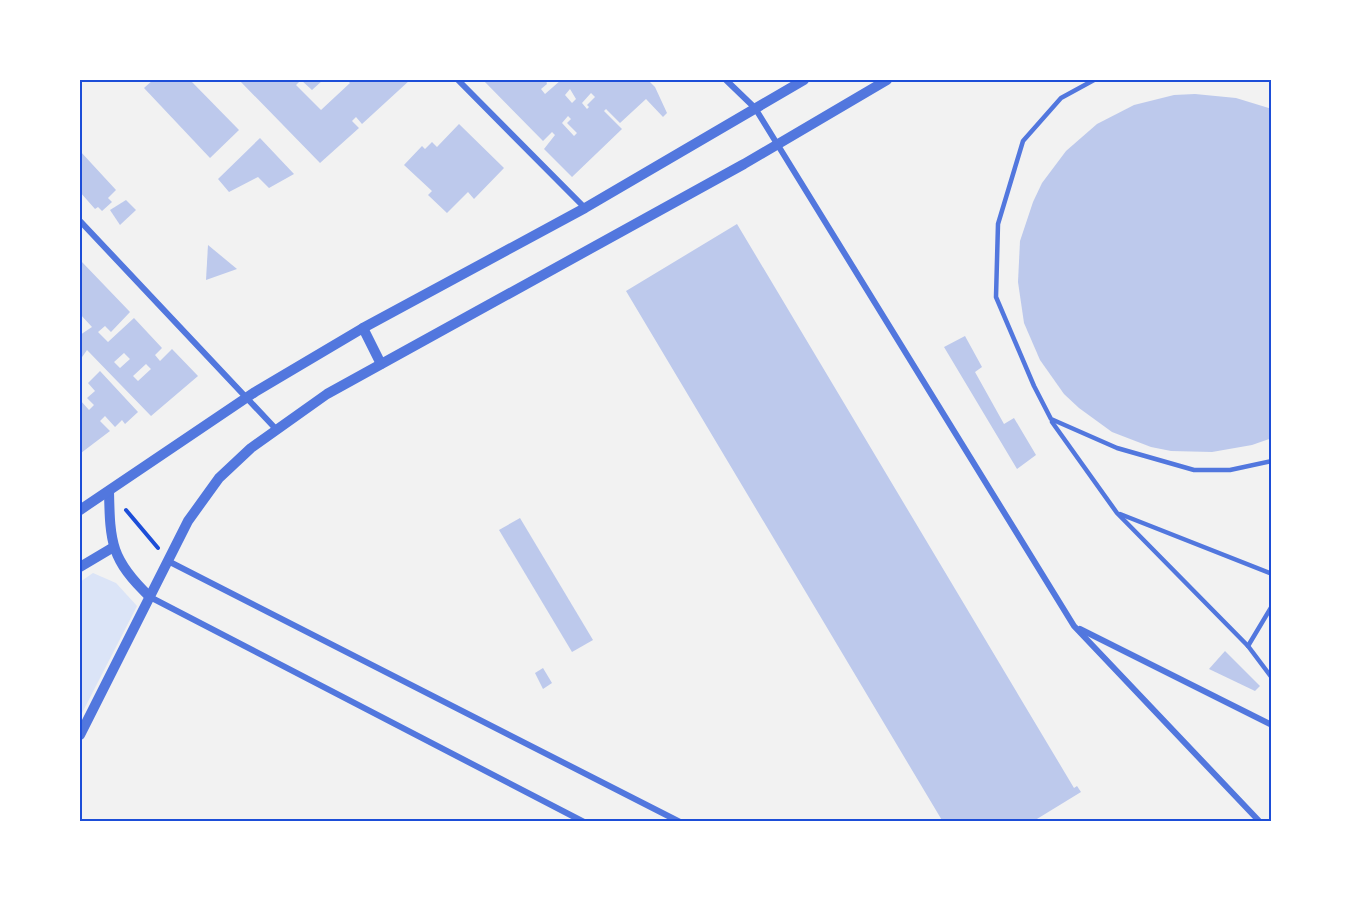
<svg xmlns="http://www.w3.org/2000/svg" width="1351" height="901" viewBox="0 0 1351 901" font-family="'Zilla Slab',serif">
	<rect width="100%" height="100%" fill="#f2f2f2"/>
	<polygon fill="#dbe4f7" points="93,573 116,583 137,606 80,717 80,582"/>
	<g fill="#bdc9ec" fill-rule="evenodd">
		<polygon points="153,80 190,80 239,130 210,158 144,88"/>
		<polygon points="239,80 323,80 312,90 301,80 296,85 321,110 350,83 347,80 410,80 362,124 356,117 352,121 359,128 320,163"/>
		<path d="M 483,80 L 546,80 L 547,84 L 541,89 L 545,94 L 561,80 L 648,80 L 655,87 L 667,113 L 663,117 L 646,99 L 620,123 L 606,109 L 604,111 L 622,129 L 572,177 L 544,149 L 555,135 L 552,132 L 543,141 ZM 570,89 L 576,99 L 572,103 L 565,95 ZM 591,93 L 595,97 L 587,105 L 589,107 L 587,109 L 582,103 ZM 568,116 L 571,119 L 567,123 L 577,133 L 574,136 L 562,123 Z"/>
		<polygon points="1195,94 1236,98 1272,109 1272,438 1252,445 1212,452 1171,451 1151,447 1112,432 1079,408 1064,394 1040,360 1024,323 1018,282 1020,241 1033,202 1042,183 1066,151 1097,124 1134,105 1174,95"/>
		<polygon points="459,124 504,168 474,199 468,192 447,213 428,195 432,191 404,165 422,146 425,149 432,142 437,147"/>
		<polygon points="260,138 294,174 269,188 258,177 229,192 218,179"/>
		<polygon points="80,151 116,190 108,198 112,202 102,211 98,207 95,209 80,192"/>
		<polygon points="126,200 136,210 120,225 110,210"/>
		<polygon points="737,224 1074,788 1077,786 1081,792 1032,822 943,822 626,291"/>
		<polygon points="208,245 237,269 206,280"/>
		<path d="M 81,261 L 130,312 L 111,332 L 105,326 L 98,332 L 108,342 L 134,318 L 162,348 L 155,355 L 160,361 L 172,349 L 198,376 L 151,416 L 87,350 L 80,360 L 80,335 L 92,327 L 80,314 ZM 124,353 L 130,359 L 120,368 L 114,362 ZM 146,364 L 151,369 L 138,381 L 133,376 Z"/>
		<polygon points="965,336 982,367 975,372 1004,424 1014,418 1036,455 1017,469 944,347"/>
		<polygon points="100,371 138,412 125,424 122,420 115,427 105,416 100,421 110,431 81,453 80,400 89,410 94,405 87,398 95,391 88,383"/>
		<polygon points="520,518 593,640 572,652 499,530"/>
		<polygon points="1225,651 1260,686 1255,691 1209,669"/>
		<polygon points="543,668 552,683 543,689 535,673"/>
	</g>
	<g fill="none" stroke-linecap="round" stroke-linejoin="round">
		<polyline stroke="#1d4ed8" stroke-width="4" points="126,510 158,548"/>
		<g stroke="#5277de" stroke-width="4.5">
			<polyline points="1094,80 1061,98 1023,141 998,224 996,297 1034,386 1051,419 1117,448 1194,470 1230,470 1272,461"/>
			<polyline points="1052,422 1117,513 1248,646 1272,678"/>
			<polyline points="1120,514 1272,574"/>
			<polyline points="1248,646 1272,606"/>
		</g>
		<g stroke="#5277de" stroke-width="6">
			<polyline points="458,80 585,208"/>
			<polyline points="726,80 755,108 1074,626 1260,822"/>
			<polyline points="80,221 275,428"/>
			<polyline points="168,561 680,822"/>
			<polyline points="150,597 584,822"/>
			<polyline points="1080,629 1272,725"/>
		</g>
		<g stroke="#5277de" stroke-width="10">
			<polyline points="363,328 381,364"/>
			<path d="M 109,491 C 110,543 111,560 150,597"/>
			<polyline points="80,510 255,392 363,328 585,208 804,80"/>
			<polyline points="80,567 112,548"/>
			<polyline points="80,735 188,521 219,478 251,448 327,394 744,164 887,80"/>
		</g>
	</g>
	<rect width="1351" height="901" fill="none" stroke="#ffffff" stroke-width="162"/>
	<rect x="81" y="81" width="1189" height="739" fill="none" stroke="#1d4ed8" stroke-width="2"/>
</svg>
